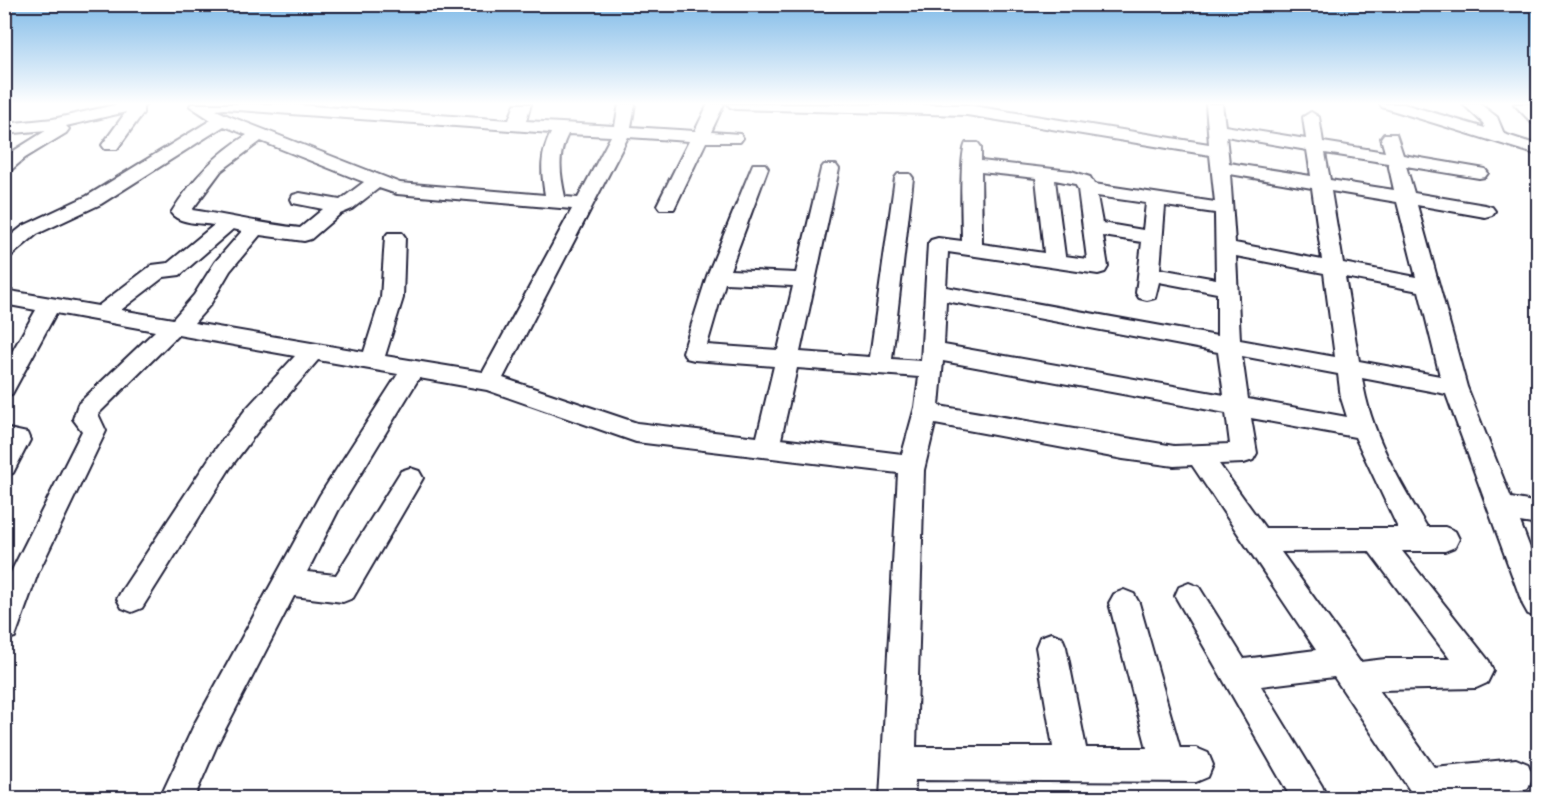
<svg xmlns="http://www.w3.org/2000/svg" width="1543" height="803" viewBox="0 0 1543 803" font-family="Mali,sans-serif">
	<rect width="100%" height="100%" fill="#fff"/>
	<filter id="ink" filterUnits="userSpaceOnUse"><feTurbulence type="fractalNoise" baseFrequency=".0167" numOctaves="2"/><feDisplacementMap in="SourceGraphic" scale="12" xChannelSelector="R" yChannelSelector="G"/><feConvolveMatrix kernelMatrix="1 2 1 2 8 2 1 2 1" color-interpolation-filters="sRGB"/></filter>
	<g filter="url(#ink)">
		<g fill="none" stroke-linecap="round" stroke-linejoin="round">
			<defs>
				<g id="minor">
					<polygon points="119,104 146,104 143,108 143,113 117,149 105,149 102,145 126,112 66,126 69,129 66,133 25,158 10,171 4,172 4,157 47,130 4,134 4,124 53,119"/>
					<path d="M 191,104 L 284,104 L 509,120 L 515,104 L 531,104 L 526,121 L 615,126 L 619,104 L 635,104 L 631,127 L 695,131 L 708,104 L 724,104 L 711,132 L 740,134 L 743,138 L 740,142 L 706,142 L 674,209 L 660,209 L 657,205 L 689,141 L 628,137 L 503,378 L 637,423 L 757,437 L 774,366 L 694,360 L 686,358 L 683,352 L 707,276 L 753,164 L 765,164 L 768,168 L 730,270 L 796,273 L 821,169 L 824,165 L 836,165 L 839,169 L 800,352 L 870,357 L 895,178 L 898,174 L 910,174 L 913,178 L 892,359 L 921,361 L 928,244 L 931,240 L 938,238 L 962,241 C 962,224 959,154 966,143 L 978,143 L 981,147 L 981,161 L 1071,171 L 1090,177 L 1094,184 L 1215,202 L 1210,155 L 967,115 L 736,109 L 730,107 L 728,104 L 967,105 L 1209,144 L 1206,104 L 1222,104 L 1225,126 L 1306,139 L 1303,117 L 1311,112 L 1319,117 L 1323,142 L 1385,152 L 1381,138 L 1384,134 L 1396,134 L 1403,155 L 1485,169 L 1488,173 L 1485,177 L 1479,178 L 1406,166 L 1414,193 L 1485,205 L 1492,207 L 1495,211 L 1492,215 L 1485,217 L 1417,205 L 1467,387 L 1511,498 L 1538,503 L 1538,525 L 1520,522 L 1538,569 L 1538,618 L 1528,614 L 1523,605 L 1446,394 L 1362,378 C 1370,432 1399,481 1427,527 L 1445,527 L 1455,531 L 1459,539 L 1455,547 L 1445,551 L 1402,551 L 1489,661 L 1493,671 L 1487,683 L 1476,688 L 1379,690 L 1434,767 L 1516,759 L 1528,764 L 1533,776 L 1528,788 C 1494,802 1451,798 1415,798 L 1334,677 L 1261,686 L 1322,786 L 1327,798 L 1291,798 L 1175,596 L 1179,587 L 1189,583 L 1199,587 L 1244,659 L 1316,650 L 1192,465 L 1174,466 L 1123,459 L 935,424 L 924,470 L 916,747 L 1053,747 L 1036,647 L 1040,637 L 1051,633 L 1062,637 L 1066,647 L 1086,748 L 1147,748 L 1109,603 L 1114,594 L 1124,590 L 1134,594 L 1139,603 L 1180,748 L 1196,748 L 1208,753 L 1213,765 L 1208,777 L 1196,782 L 915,780 L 914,798 L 880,798 L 898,473 L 636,442 L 487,390 L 419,378 L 338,511 L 307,572 L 336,575 L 401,471 L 410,468 L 419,471 L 423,478 L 419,485 L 353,598 L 343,602 L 294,596 L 217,745 L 194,798 L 160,798 L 195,723 L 320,495 L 398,374 L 318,360 L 264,423 L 230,468 L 142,608 L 132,612 L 122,608 L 117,599 L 122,590 L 212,454 L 246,409 L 295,356 L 178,335 L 98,414 L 106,431 L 38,573 L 15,637 L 4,640 L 4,586 L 82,431 L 73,419 L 78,404 L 155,331 L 56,313 L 12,394 L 4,397 L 4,366 L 36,310 L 4,304 L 4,290 L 98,306 L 152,265 L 168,263 L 214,225 C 201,223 179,224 171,213 C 191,181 214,155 247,135 L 224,126 L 101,204 L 37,234 L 11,256 L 4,258 L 4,241 L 23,226 L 87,196 L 211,120 L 190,106 ZM 224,109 L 551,133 C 540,154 541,172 545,195 L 400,183 L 229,116 L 216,110 ZM 568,134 L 611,136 L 578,198 L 565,197 C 560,174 557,155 568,134 ZM 1226,136 L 1307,150 L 1311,176 L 1229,163 ZM 261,141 L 364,182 L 340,200 L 300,193 L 293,195 L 291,199 L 293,203 L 323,209 L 300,228 C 263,224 228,215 192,210 L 221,171 ZM 1325,153 L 1388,163 L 1394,190 L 1330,180 ZM 981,172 L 1036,178 L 1044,253 L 982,244 ZM 1230,174 L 1312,188 L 1322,260 L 1235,243 ZM 1055,180 L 1075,184 L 1078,189 L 1087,259 L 1065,256 ZM 379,188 L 397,194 L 572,209 L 483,372 L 385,356 L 403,298 L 405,237 L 402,233 L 388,233 L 385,237 L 381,298 L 364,352 L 194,323 L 210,305 L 230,271 L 260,235 L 304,241 L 311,239 L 340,214 L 352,209 ZM 1331,191 L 1397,202 L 1416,277 L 1343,263 ZM 1097,196 L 1146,203 L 1143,230 L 1102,223 ZM 1165,206 L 1215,213 L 1216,279 L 1160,269 ZM 233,229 L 242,231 L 215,262 L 194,295 L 173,319 L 121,310 L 164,277 L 180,275 ZM 1103,236 L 1142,242 L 1136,293 L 1139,298 L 1147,300 L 1155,298 L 1159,282 L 1217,293 L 1217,336 L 946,287 L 948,252 L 1098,274 L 1105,272 L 1108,267 ZM 1236,256 L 1324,273 L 1335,357 L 1240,340 ZM 1345,277 L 1419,291 L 1440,376 L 1359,361 ZM 725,283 L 793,286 L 778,350 L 707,345 ZM 946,301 L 1218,352 L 1224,395 L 944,345 ZM 1242,356 L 1338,374 L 1341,398 L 1347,417 L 1248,399 ZM 943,361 L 1226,413 L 1230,444 L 1174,446 L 939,406 ZM 797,368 L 919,377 L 915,407 L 902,454 L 781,439 ZM 1251,418 L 1355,437 L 1398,528 L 1265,528 L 1219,464 L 1244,463 L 1253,460 L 1257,453 ZM 1369,551 L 1450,659 L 1385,659 L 1360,662 L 1281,552 Z"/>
					<polygon points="1380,104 1404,104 1485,128 1483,123 1463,104 1480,104 1497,117 1504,134 1538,145 1538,155 1382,107"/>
					<polygon points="1514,104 1531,104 1538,110 1538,124 1532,123"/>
					<polygon points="4,428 27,433 30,440 13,473 4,476"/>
				</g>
			</defs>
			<use href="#minor" stroke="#22223b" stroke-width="4"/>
			<use href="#minor" fill="#fff" fill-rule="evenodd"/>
		</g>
	</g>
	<linearGradient id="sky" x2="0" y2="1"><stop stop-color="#81bbe8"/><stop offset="0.48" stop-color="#fff"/><stop offset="1" stop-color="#fff" stop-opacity="0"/></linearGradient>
	<rect width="1543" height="216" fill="url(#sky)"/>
	<rect width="1543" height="803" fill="none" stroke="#fff" stroke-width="24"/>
	<rect x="12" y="12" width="1519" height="779" fill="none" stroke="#22223b" stroke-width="2" filter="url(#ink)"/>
</svg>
